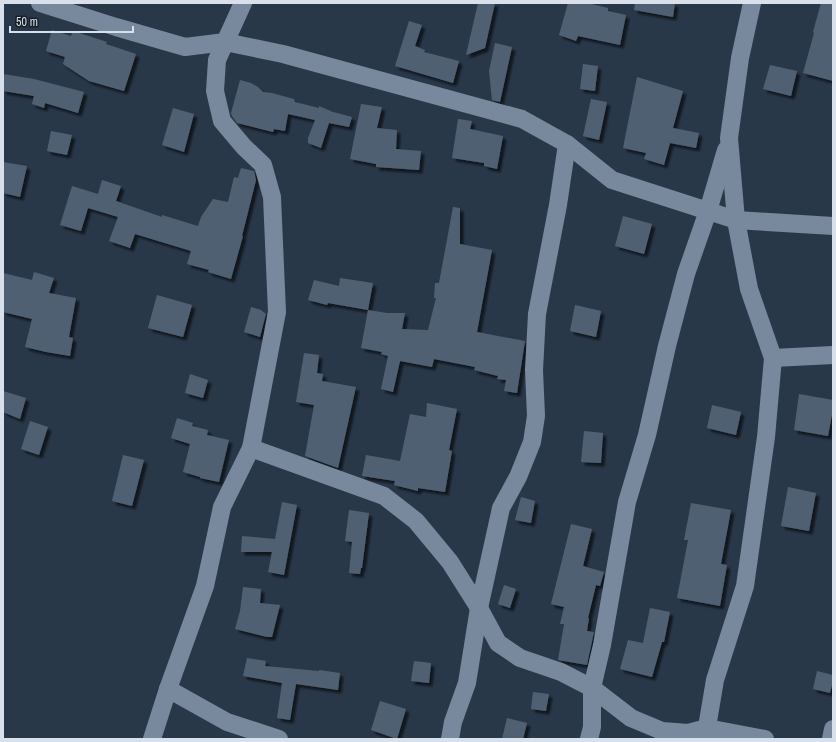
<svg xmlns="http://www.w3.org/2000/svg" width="836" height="742" viewBox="0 0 836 742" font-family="'Archivo Narrow',sans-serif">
	<defs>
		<filter id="shadow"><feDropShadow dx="3.5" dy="3.5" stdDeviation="1" flood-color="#0009"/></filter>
	</defs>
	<rect width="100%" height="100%" fill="#293849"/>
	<g fill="#506173" filter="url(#shadow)">
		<polygon points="478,3 495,3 485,48 466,55"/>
		<polygon points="568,3 587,3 608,8 608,11 626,15 620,45 578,36 576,41 559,35"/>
		<polygon points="635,3 675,3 673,17 634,10"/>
		<polygon points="821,3 833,3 833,81 803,73 814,33 813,32"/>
		<polygon points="409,21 422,25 415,46 425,50 424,52 459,61 453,83 395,66"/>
		<polygon points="52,30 71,36 73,31 107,42 106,44 136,54 124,91 89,81 63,64 65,57 46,51"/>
		<polygon points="495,43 512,47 500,102 492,100 489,71"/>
		<polygon points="583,64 598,66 595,91 580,89"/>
		<polygon points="770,65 797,71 791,96 763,89"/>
		<polygon points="3,74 34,79 84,92 78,113 45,103 44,108 32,104 34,96 3,91"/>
		<polygon points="637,77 683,91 673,128 699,133 696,148 670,143 664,165 644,159 646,153 623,148"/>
		<polygon points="240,80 251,83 258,87 263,92 272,93 294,99 295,102 319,108 319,106 333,112 352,117 349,127 329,123 321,148 308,143 308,138 315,120 288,114 285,131 274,129 273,132 237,123 232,116 231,113"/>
		<polygon points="591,99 607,102 599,140 583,136"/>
		<polygon points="361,104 382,107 377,128 397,130 396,149 421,151 419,170 376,167 376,164 350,159"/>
		<polygon points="173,108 194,114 184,152 162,145"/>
		<polygon points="458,119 472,121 470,129 503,136 497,169 484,166 484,163 452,158"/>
		<polygon points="51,131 72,135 67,155 47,151"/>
		<polygon points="3,162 27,166 20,197 3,193"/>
		<polygon points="241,168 254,171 256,180 242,236 243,236 231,279 208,272 209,270 187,264 191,251 135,234 130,248 109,241 118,217 88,208 81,231 60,225 72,186 98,194 102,180 121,186 116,201 162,217 162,215 198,226 201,217 213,199 228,202 234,177 238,178"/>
		<polygon points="453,207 460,208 460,244 492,250 477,332 525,341 517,393 504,391 506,380 497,379 498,376 474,370 475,367 434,359 432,367 400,361 393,392 381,389 388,356 381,354 382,352 361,348 368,310 387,313 405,313 402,329 428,330 436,298 434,298 435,283 439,283"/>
		<polygon points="623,216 652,224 644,254 615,246"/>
		<polygon points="34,272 54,278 49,293 76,298 69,337 73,338 70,356 46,352 25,347 32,319 3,312 3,273 32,280"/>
		<polygon points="340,278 373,283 368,310 328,303 327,305 308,300 314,280 339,286"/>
		<polygon points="157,295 192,305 183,337 148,328"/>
		<polygon points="575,305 601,311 596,337 570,331"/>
		<polygon points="251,307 261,310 266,314 260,337 244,332"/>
		<polygon points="304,353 319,355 317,373 323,374 322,381 356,387 338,468 305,456 314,405 296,402"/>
		<polygon points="190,374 208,380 203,398 185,393"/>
		<polygon points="3,391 26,398 20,419 3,412"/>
		<polygon points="799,394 833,400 833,409 828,436 794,430"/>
		<polygon points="427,403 457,409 449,450 452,451 445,492 418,488 418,491 394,485 395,481 362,476 366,455 400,461 410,414 426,417"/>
		<polygon points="712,405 741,412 736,435 707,428"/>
		<polygon points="177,418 193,423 192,426 208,430 207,435 229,440 219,482 200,478 200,477 183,472 190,444 171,438"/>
		<polygon points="30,421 48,427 39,455 21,449"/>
		<polygon points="584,431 603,433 601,463 581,462"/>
		<polygon points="123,455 144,460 132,506 112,501"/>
		<polygon points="788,487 816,493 809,531 781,526"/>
		<polygon points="521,497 535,501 531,523 515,520"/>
		<polygon points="282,502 297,505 284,575 268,572 272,552 241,552 242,536 275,539"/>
		<polygon points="691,503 731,510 721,564 727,565 720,606 677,598 688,540 684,540"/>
		<polygon points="349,510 369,513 362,568 361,568 360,574 349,573 352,542 345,541"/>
		<polygon points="571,524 592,529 583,566 604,572 600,586 596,585 588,618 589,618 587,631 594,632 587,665 558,660 564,624 560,624 564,607 551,604"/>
		<polygon points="504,585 516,589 510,608 498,604"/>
		<polygon points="243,587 261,589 260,603 280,605 272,637 267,637 235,629 240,611"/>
		<polygon points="650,608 670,612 664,642 662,642 652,677 620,669 628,640 643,643"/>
		<polygon points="247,658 266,661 265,666 319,671 319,670 340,673 338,690 296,684 290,720 277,718 282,683 243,676"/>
		<polygon points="414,661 431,663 429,683 411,681"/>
		<polygon points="817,671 833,675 833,681 830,693 813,689"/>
		<polygon points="533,692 549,694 546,711 531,709"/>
		<polygon points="380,701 406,709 397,739 371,730"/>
		<polygon points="507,718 527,723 523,739 502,739"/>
	</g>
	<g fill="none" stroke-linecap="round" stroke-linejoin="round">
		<g stroke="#78899d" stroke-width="18">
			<polyline points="40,3 116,27 185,47 225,42 283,54 522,119 567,144 612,180 736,220 833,226"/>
			<polyline points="773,358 833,355"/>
			<polyline points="251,448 384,496 416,521 450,562 479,608 498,643 520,658 561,672 592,688 631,718 662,731 688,733 707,728 765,739"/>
			<polyline points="168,689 227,722 279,739"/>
			<polyline points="152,739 168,689 205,586 222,507 251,448 277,312 272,197 263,165 244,147 222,121 215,91 217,60 243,3"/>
			<polyline points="450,739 453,722 467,683 479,608 501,508 518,477 532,442 536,416 534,370 537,314 558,205 567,144"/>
			<polyline points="589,739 592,727 592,688 602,645 627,502 647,435 667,346 686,274 708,211 726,150"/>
			<polyline points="705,739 715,680 745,586 766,437 773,358 749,289 736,220 729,138 740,58 752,3"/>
			<polyline points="831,739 833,729"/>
		</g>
	</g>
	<rect width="836" height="742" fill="none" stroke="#d7e0eb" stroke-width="8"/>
	<path d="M10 26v6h123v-6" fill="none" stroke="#d7e0eb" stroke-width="2"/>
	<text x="16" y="26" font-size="12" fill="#d7e0eb" stroke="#181f27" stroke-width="3" paint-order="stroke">50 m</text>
</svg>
